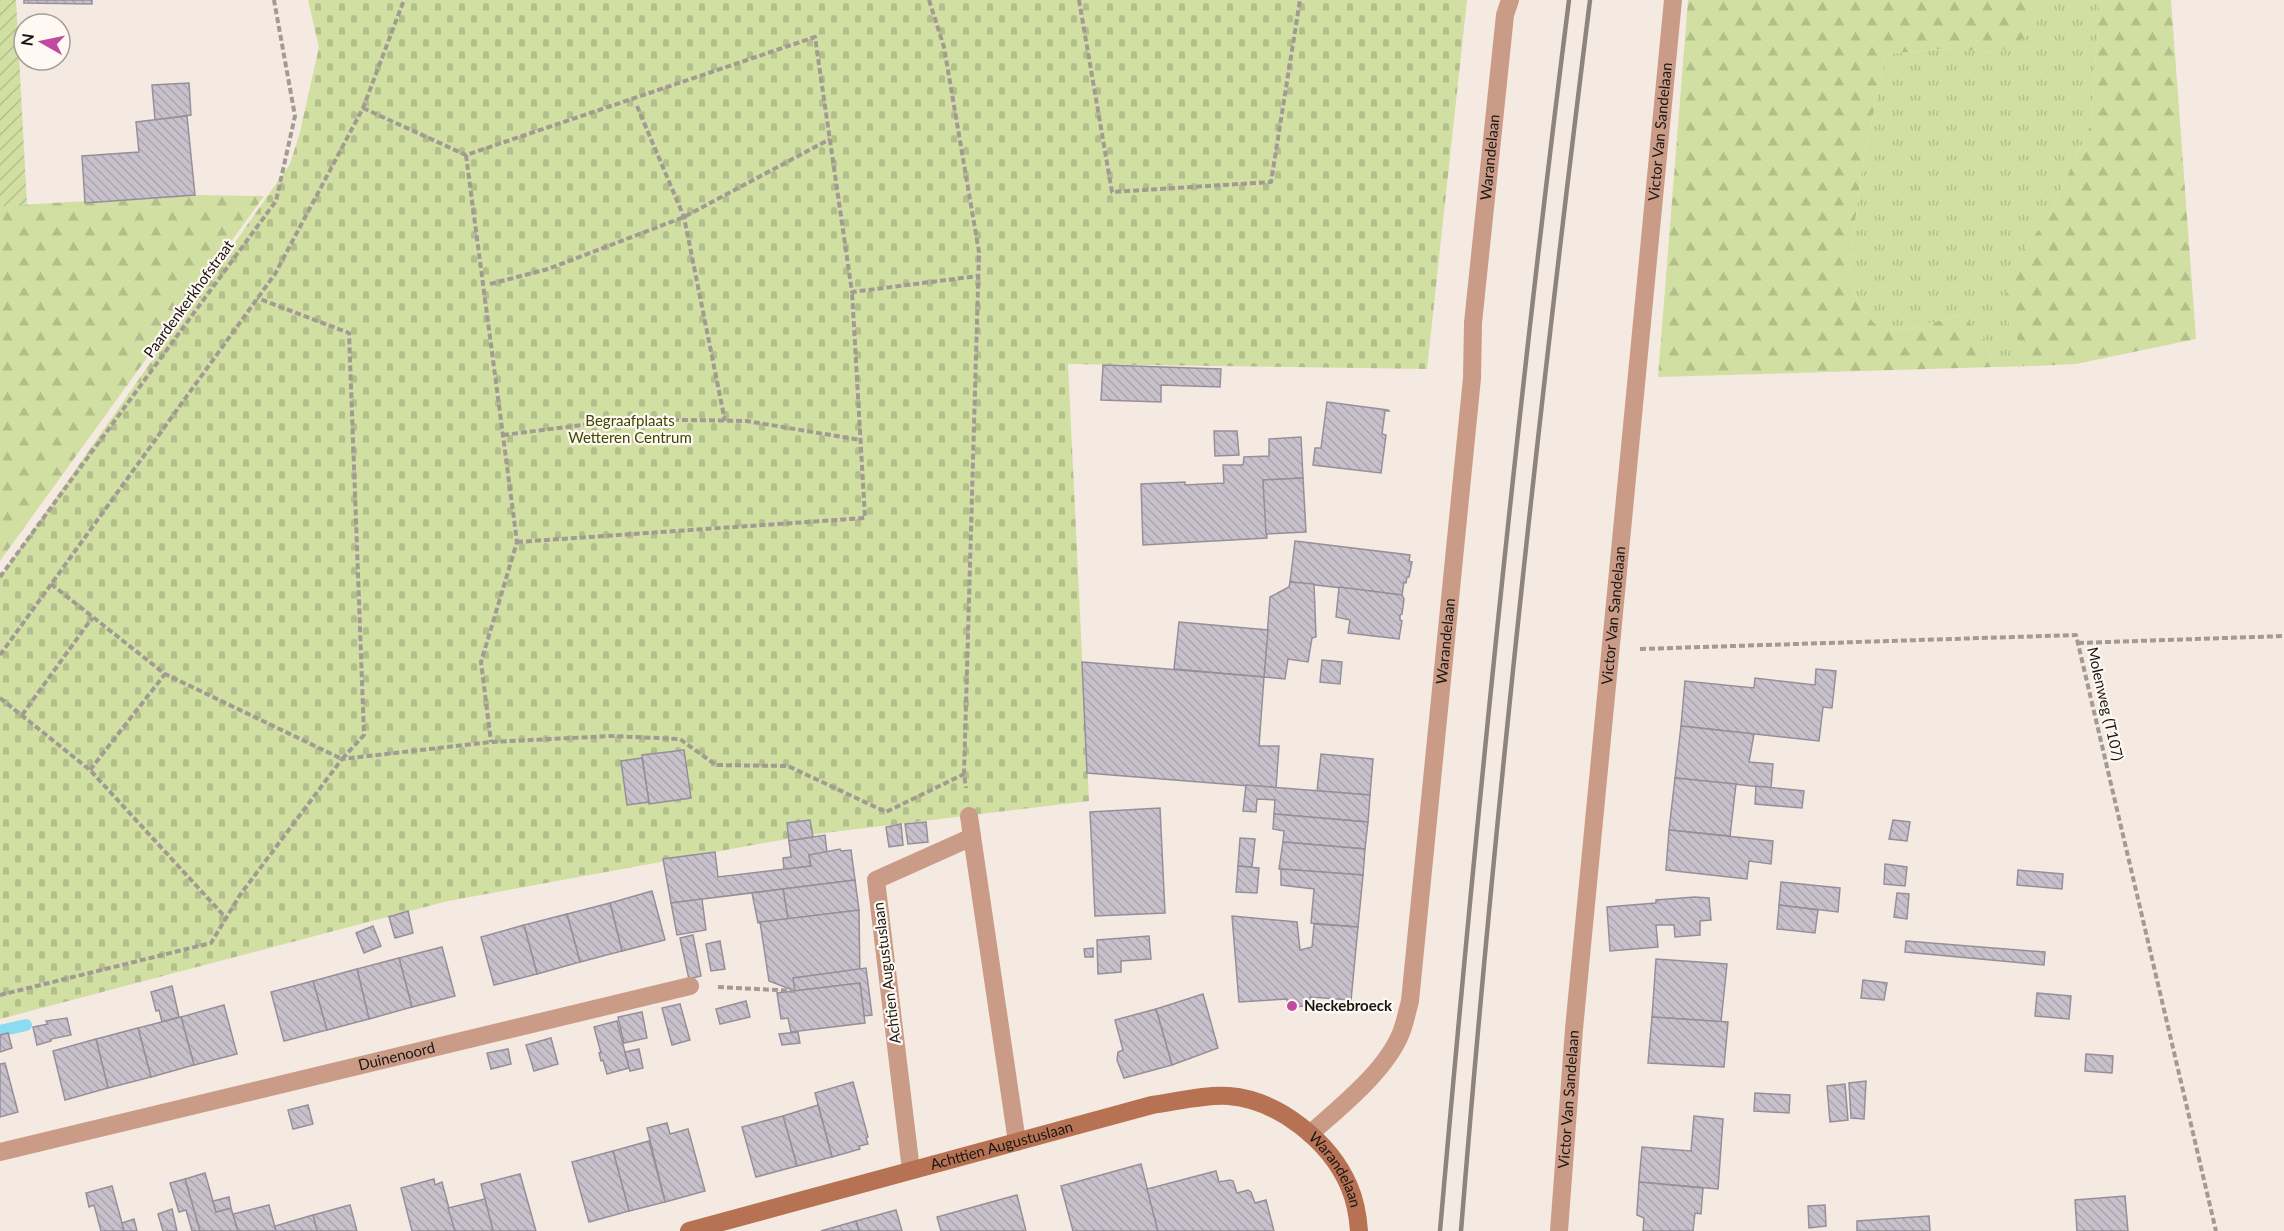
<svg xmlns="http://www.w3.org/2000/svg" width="2284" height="1231" viewBox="0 0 2284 1231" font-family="Lato,sans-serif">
	<defs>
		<pattern id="grass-tufts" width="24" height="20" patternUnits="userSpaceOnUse" patternTransform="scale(1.5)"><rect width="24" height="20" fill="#d1dfa3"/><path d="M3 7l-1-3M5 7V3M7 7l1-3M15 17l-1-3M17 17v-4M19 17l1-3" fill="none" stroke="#b3bf8b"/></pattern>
		<pattern id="forest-firs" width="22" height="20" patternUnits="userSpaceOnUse" patternTransform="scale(1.5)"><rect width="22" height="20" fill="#d1dfa3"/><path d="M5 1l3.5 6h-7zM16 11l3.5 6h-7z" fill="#b3bf8b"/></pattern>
		<pattern id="cemetery-stones" width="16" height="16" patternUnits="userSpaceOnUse" patternTransform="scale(1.5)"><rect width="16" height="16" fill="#d1dfa3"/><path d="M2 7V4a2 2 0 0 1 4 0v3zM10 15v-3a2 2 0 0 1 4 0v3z" fill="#b3bf8b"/></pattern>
		<pattern id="garden-furrows" width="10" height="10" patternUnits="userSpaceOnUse" patternTransform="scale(1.5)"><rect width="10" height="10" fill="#d1dfa3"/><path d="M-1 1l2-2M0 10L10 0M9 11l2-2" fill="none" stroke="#b3bf8b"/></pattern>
		<pattern id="building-back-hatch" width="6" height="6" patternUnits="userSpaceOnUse" patternTransform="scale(1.5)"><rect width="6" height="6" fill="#c8c1cc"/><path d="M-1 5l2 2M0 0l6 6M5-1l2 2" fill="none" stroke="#aba5ae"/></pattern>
	</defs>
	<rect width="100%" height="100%" fill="#f5eae1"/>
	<polygon fill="url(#grass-tufts)" points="2042,0 2100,0 2091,124 2049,216 2019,256 2009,326 2035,366 1995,367 1982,334 1961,315 1906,330 1880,329 1862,310 1848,277 1862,167 1886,54 1941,49 1999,52 2028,34"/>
	<g fill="url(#forest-firs)">
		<polygon points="1688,0 2042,0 2028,35 1999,52 1941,49 1886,54 1862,167 1848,277 1862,310 1880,329 1906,330 1961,315 1982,334 1995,367 1658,377"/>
		<polygon points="2100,0 2171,0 2196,339 2076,364 2035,366 2009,326 2006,296 2019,256 2049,216 2091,124"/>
		<polygon points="195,195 264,196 0,561 0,206"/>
	</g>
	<polygon fill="url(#cemetery-stones)" points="308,0 1467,0 1427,369 1068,364 1089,801 808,835 448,901 0,1019 0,577 290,164 300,132 319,47"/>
	<polygon fill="url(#garden-furrows)" points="0,0 16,0 27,205 0,206"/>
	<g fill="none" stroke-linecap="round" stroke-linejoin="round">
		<polyline stroke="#8cdcf1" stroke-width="12" points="0,1031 26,1025"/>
	</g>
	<g fill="url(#building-back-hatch)" stroke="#968f9a" stroke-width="1.5">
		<polygon points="24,0 92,0 92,4 24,3"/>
		<polygon points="189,83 191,115 155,120 152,85"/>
		<polygon points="187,116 195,195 85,203 82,156 139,152 136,122"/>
		<polygon points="1103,365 1221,369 1220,387 1161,385 1161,402 1101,400"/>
		<polygon points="1327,402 1388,410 1389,411 1385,411 1382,434 1386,435 1381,473 1313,465 1315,448 1321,448"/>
		<polygon points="1214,431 1237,431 1239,455 1215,456"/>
		<polygon points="1301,437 1303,478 1263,480 1267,538 1143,545 1141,484 1185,482 1185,485 1224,483 1223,465 1243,465 1244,457 1269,456 1269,439"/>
		<polygon points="1303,478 1306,532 1266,534 1263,480"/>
		<polygon points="1295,541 1410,555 1409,561 1412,562 1409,577 1407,577 1406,583 1404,582 1402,595 1290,582"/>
		<polygon points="1290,582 1314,584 1316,637 1312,638 1308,662 1288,659 1285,679 1264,677 1270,597 1289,587"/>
		<polygon points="1339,587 1402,595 1404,599 1402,614 1400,615 1400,620 1402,621 1399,639 1348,633 1350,620 1336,617"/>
		<polygon points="1179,622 1268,630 1264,677 1174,669"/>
		<polygon points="1322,660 1342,662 1340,684 1320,682"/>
		<polygon points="1082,662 1264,677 1259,746 1279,746 1276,788 1087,773"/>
		<polygon points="1816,669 1836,671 1832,708 1823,707 1819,741 1681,726 1685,681 1754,688 1755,678 1815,685"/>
		<polygon points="1681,726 1754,734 1749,762 1773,764 1771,788 1675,778"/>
		<polygon points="684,750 691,798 649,804 642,755"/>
		<polygon points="1321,754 1373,759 1370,795 1317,791"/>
		<polygon points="642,758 649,802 627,805 621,761"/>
		<polygon points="1675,778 1736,784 1730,836 1669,830"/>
		<polygon points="1246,785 1370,795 1368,822 1274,814 1275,800 1257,799 1256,812 1243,811"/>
		<polygon points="1756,786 1804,791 1802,808 1755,804"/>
		<polygon points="1160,808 1165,913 1095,916 1090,812"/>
		<polygon points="1274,814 1368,822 1365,849 1283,842 1284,831 1273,829"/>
		<polygon points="810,820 813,837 789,841 787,823"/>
		<polygon points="1893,820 1910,822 1907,841 1889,839"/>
		<polygon points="926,822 928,842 908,844 905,824"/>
		<polygon points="901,824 903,845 889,847 886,827"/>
		<polygon points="1669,830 1773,841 1771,864 1749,861 1747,879 1666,870"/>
		<polygon points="825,835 827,853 809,855 811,866 784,870 783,858 791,857 789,841"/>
		<polygon points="1240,838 1255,839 1252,867 1238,866"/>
		<polygon points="1283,842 1365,849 1363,875 1279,869"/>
		<polygon points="840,849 841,851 851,850 855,880 671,903 663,859 715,852 718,877 811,866 809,855"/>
		<polygon points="1885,864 1907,867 1905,886 1884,884"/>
		<polygon points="1238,866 1259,868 1257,893 1236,892"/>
		<polygon points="1281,869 1363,875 1358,927 1311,923 1314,889 1281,885"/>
		<polygon points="2018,870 2063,874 2062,889 2017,885"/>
		<polygon points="855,880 859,910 788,919 783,889"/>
		<polygon points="1781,882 1840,888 1838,912 1779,905"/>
		<polygon points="783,889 788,919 758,923 752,893"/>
		<polygon points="652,891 665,940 622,951 610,903"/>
		<polygon points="1897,893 1909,894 1907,919 1894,917"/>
		<polygon points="1695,897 1709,898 1711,920 1700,921 1700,935 1675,937 1674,925 1656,925 1658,947 1610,951 1607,907 1656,903 1656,900"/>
		<polygon points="702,899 706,930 677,935 671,903"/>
		<polygon points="610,903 622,951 580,962 567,914"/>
		<polygon points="1779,905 1818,910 1815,933 1777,929"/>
		<polygon points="859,910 860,983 795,991 769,981 760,922"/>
		<polygon points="408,911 413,933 395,938 389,917"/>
		<polygon points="567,914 580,962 537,974 524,925"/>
		<polygon points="1232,916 1297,922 1300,950 1312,947 1314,924 1358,927 1351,1000 1310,997 1310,1006 1287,1007 1287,999 1239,1002"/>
		<polygon points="524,925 537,974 494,985 481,937"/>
		<polygon points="373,926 381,946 364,953 356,933"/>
		<polygon points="693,935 701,976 689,979 680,938"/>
		<polygon points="1149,936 1151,959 1121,961 1121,972 1098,974 1097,940"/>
		<polygon points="720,941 725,969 711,971 706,944"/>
		<polygon points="1906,941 2045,952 2044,965 1905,952"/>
		<polygon points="442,947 455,996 412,1007 399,958"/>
		<polygon points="1093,948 1093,957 1085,957 1084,949"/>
		<polygon points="399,958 412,1007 369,1019 357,969"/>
		<polygon points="1656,959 1727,964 1721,1022 1652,1017"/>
		<polygon points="866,968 872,1015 864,1016 860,983 795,991 793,978"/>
		<polygon points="357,969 369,1019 327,1030 313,981"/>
		<polygon points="1863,980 1887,983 1884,1000 1861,998"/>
		<polygon points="313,981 327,1030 284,1041 271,992"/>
		<polygon points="860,983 865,1023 791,1032 788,1018 781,1019 777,993"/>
		<polygon points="172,986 179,1017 162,1022 159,1010 156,1011 151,992"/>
		<polygon points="2037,993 2071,996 2069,1019 2035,1016"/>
		<polygon points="1203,994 1218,1048 1172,1065 1156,1009"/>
		<polygon points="746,1001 750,1017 720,1024 716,1009"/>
		<polygon points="680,1004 690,1040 672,1045 662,1008"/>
		<polygon points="224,1005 237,1054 194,1065 181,1017"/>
		<polygon points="1156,1009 1172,1065 1124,1078 1117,1060 1118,1052 1123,1050 1115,1020"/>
		<polygon points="642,1012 647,1038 624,1043 618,1017"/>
		<polygon points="181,1017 194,1065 151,1077 138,1028"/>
		<polygon points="1652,1017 1728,1022 1724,1067 1648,1063"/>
		<polygon points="67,1018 71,1035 51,1039 51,1041 37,1045 33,1027 48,1024 46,1021"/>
		<polygon points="617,1021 629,1068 607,1074 603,1060 601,1061 599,1053 601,1053 594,1027"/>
		<polygon points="138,1028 151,1077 108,1088 96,1039"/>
		<polygon points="798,1032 800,1043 782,1045 779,1034"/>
		<polygon points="8,1033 12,1048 0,1052 0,1035"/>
		<polygon points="551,1038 558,1064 534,1071 526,1045"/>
		<polygon points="96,1039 108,1088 65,1100 53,1051"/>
		<polygon points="508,1049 511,1064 491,1069 487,1053"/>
		<polygon points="639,1049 643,1068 630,1071 625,1052"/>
		<polygon points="2086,1054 2113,1056 2112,1073 2085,1071"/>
		<polygon points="5,1063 18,1112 0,1117 0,1064"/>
		<polygon points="1866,1081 1864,1119 1851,1118 1849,1083"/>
		<polygon points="853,1082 868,1137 866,1138 868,1144 859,1146 860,1149 832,1157 815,1093"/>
		<polygon points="1845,1084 1848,1120 1830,1122 1827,1086"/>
		<polygon points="1755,1093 1790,1095 1789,1113 1754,1111"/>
		<polygon points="308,1105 313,1124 293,1129 288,1110"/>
		<polygon points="818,1105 832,1157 797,1166 783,1116"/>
		<polygon points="783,1116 797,1166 756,1177 742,1127"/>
		<polygon points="1694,1116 1723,1119 1718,1189 1639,1182 1642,1147 1691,1151"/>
		<polygon points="667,1123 670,1134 688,1129 705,1191 665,1202 647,1128"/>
		<polygon points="649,1141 665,1202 629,1211 613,1151"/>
		<polygon points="613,1151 629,1211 589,1222 572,1162"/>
		<polygon points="1141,1164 1158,1231 1073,1231 1061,1186"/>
		<polygon points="1216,1171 1219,1182 1230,1180 1233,1181 1237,1193 1248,1190 1251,1192 1255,1203 1266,1200 1274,1231 1158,1231 1147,1189"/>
		<polygon points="205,1173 216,1212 231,1208 238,1231 200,1231 185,1179"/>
		<polygon points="520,1174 536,1231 493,1231 481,1184"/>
		<polygon points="185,1179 200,1231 192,1231 186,1210 179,1212 170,1183"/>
		<polygon points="434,1179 435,1185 442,1182 455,1231 412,1231 401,1188"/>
		<polygon points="1639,1182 1703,1188 1701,1214 1695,1213 1693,1231 1643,1231 1644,1218 1637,1215 1637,1212"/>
		<polygon points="112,1186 122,1223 124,1231 101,1231 94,1205 89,1207 86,1193"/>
		<polygon points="1017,1195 1026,1231 941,1231 937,1217"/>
		<polygon points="2125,1196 2128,1231 2077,1231 2075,1200"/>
		<polygon points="229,1197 231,1208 216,1212 213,1201"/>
		<polygon points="485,1199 493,1231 455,1231 448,1208"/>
		<polygon points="269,1205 276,1231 238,1231 233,1214"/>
		<polygon points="350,1205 357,1231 317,1231 313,1215"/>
		<polygon points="1825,1205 1826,1226 1809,1228 1808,1206"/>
		<polygon points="172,1209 177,1231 163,1231 158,1214"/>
		<polygon points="896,1210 902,1231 859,1231 856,1221"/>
		<polygon points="313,1215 317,1231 276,1231 275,1226"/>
		<polygon points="1929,1216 1930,1231 1857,1231 1857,1221"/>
		<polygon points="134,1219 137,1231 124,1231 122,1223"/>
		<polygon points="856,1221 859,1231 821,1231"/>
	</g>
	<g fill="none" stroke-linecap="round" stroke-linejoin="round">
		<g stroke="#a29a93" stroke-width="4" stroke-dasharray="6 3" stroke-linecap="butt">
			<polyline points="929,0 944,47 979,252 964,774 966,788"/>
			<polyline points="1079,0 1112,192 1271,182 1300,0"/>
			<polyline points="637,106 684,217 725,421"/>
			<polyline points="363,108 466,155 815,37 852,292 978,276"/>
			<polyline points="466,155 517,542 481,662 491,742"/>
			<polyline points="490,284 548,269 684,217 830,139"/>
			<polyline points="503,435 630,419 747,421 860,440"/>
			<polyline points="517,542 865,518 852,292"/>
			<polyline points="0,577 276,201 295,116 274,0"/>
			<polyline points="51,584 165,674 342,759 364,735 349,333 257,298"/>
			<polyline points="2078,643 2284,636"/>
			<polyline points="1640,649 2076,635 2216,1231"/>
			<polyline points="0,655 275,274 363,108 404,0"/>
			<polyline points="0,698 90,770 226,918"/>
			<polyline points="22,715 92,618"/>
			<polyline points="90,770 165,674"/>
			<polyline points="718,987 795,991"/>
			<polyline points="0,995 211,943 240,895 342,759 491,742 611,736 680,739 716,765 788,766 886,812 964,774"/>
		</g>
		<g stroke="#ca9b86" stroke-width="18">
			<polyline points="969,816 1017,1142"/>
			<polyline points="911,1170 876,880 972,837"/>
		</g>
		<g stroke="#ca9b86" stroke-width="18">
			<path id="s1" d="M 1310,1134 C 1340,1107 1386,1071 1401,1033 C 1405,1023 1407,1012 1410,1001 L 1472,378 L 1473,323 L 1505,15 L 1510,0"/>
			<path id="s2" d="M 0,1152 L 690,986"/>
			<path id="s3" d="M 1559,1231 L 1574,1029 L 1673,0"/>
		</g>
		<path stroke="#b67253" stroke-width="18" id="s4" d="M 689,1231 L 1152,1105 C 1175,1102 1206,1094 1229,1096 C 1279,1100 1330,1142 1349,1186 C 1355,1200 1358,1216 1359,1231"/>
		<g stroke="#8c847e" stroke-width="4.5">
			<path d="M 1440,1231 C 1476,820 1517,410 1569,0"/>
			<path d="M 1461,1231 C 1494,820 1539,409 1590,0"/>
		</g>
	</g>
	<circle fill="#c14aa0" stroke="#fff8f3" stroke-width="2" cx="1292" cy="1006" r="6"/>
	<g text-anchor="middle" stroke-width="4.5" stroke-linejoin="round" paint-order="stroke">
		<g font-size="15" fill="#1a1613" stroke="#fff8f3">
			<text dy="5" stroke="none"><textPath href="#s3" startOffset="1104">Victor Van Sandelaan</textPath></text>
			<text dy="5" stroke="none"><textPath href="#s1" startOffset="1018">Warandelaan</textPath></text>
			<text transform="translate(189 299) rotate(-54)" y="5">Paardenkerkhofstraat</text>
			<text dy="5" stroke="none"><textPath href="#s3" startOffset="618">Victor Van Sandelaan</textPath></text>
			<text dy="5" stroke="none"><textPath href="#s1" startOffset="532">Warandelaan</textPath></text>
			<text transform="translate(2105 704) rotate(77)" y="5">Molenweg (T107)</text>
			<text transform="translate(887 973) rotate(-97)" y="5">Achtien Augustuslaan</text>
			<text dy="5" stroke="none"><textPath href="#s2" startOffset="408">Duinenoord</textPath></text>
			<text dy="5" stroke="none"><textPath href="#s3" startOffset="132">Victor Van Sandelaan</textPath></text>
			<text dy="5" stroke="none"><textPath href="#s4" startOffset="324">Achttien Augustuslaan</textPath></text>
			<text dy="5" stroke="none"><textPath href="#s4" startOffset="693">Warandelaan</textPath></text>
		</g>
		<g font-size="15" fill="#3d4800" stroke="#fff8f3">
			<text x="630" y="426">Begraafplaats<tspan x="630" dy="17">Wetteren Centrum</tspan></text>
		</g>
		<g font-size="15" font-weight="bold" fill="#1a1613" stroke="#fff8f3" text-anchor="start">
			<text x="1304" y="1011">Neckebroeck</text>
		</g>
	</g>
	<g transform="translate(42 42) rotate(279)"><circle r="28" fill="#fff8f3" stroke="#a39e99" stroke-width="1.5"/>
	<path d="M0-4.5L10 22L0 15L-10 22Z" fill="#c14aa0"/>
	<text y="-9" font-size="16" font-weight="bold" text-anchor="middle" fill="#1a1613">N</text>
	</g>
</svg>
